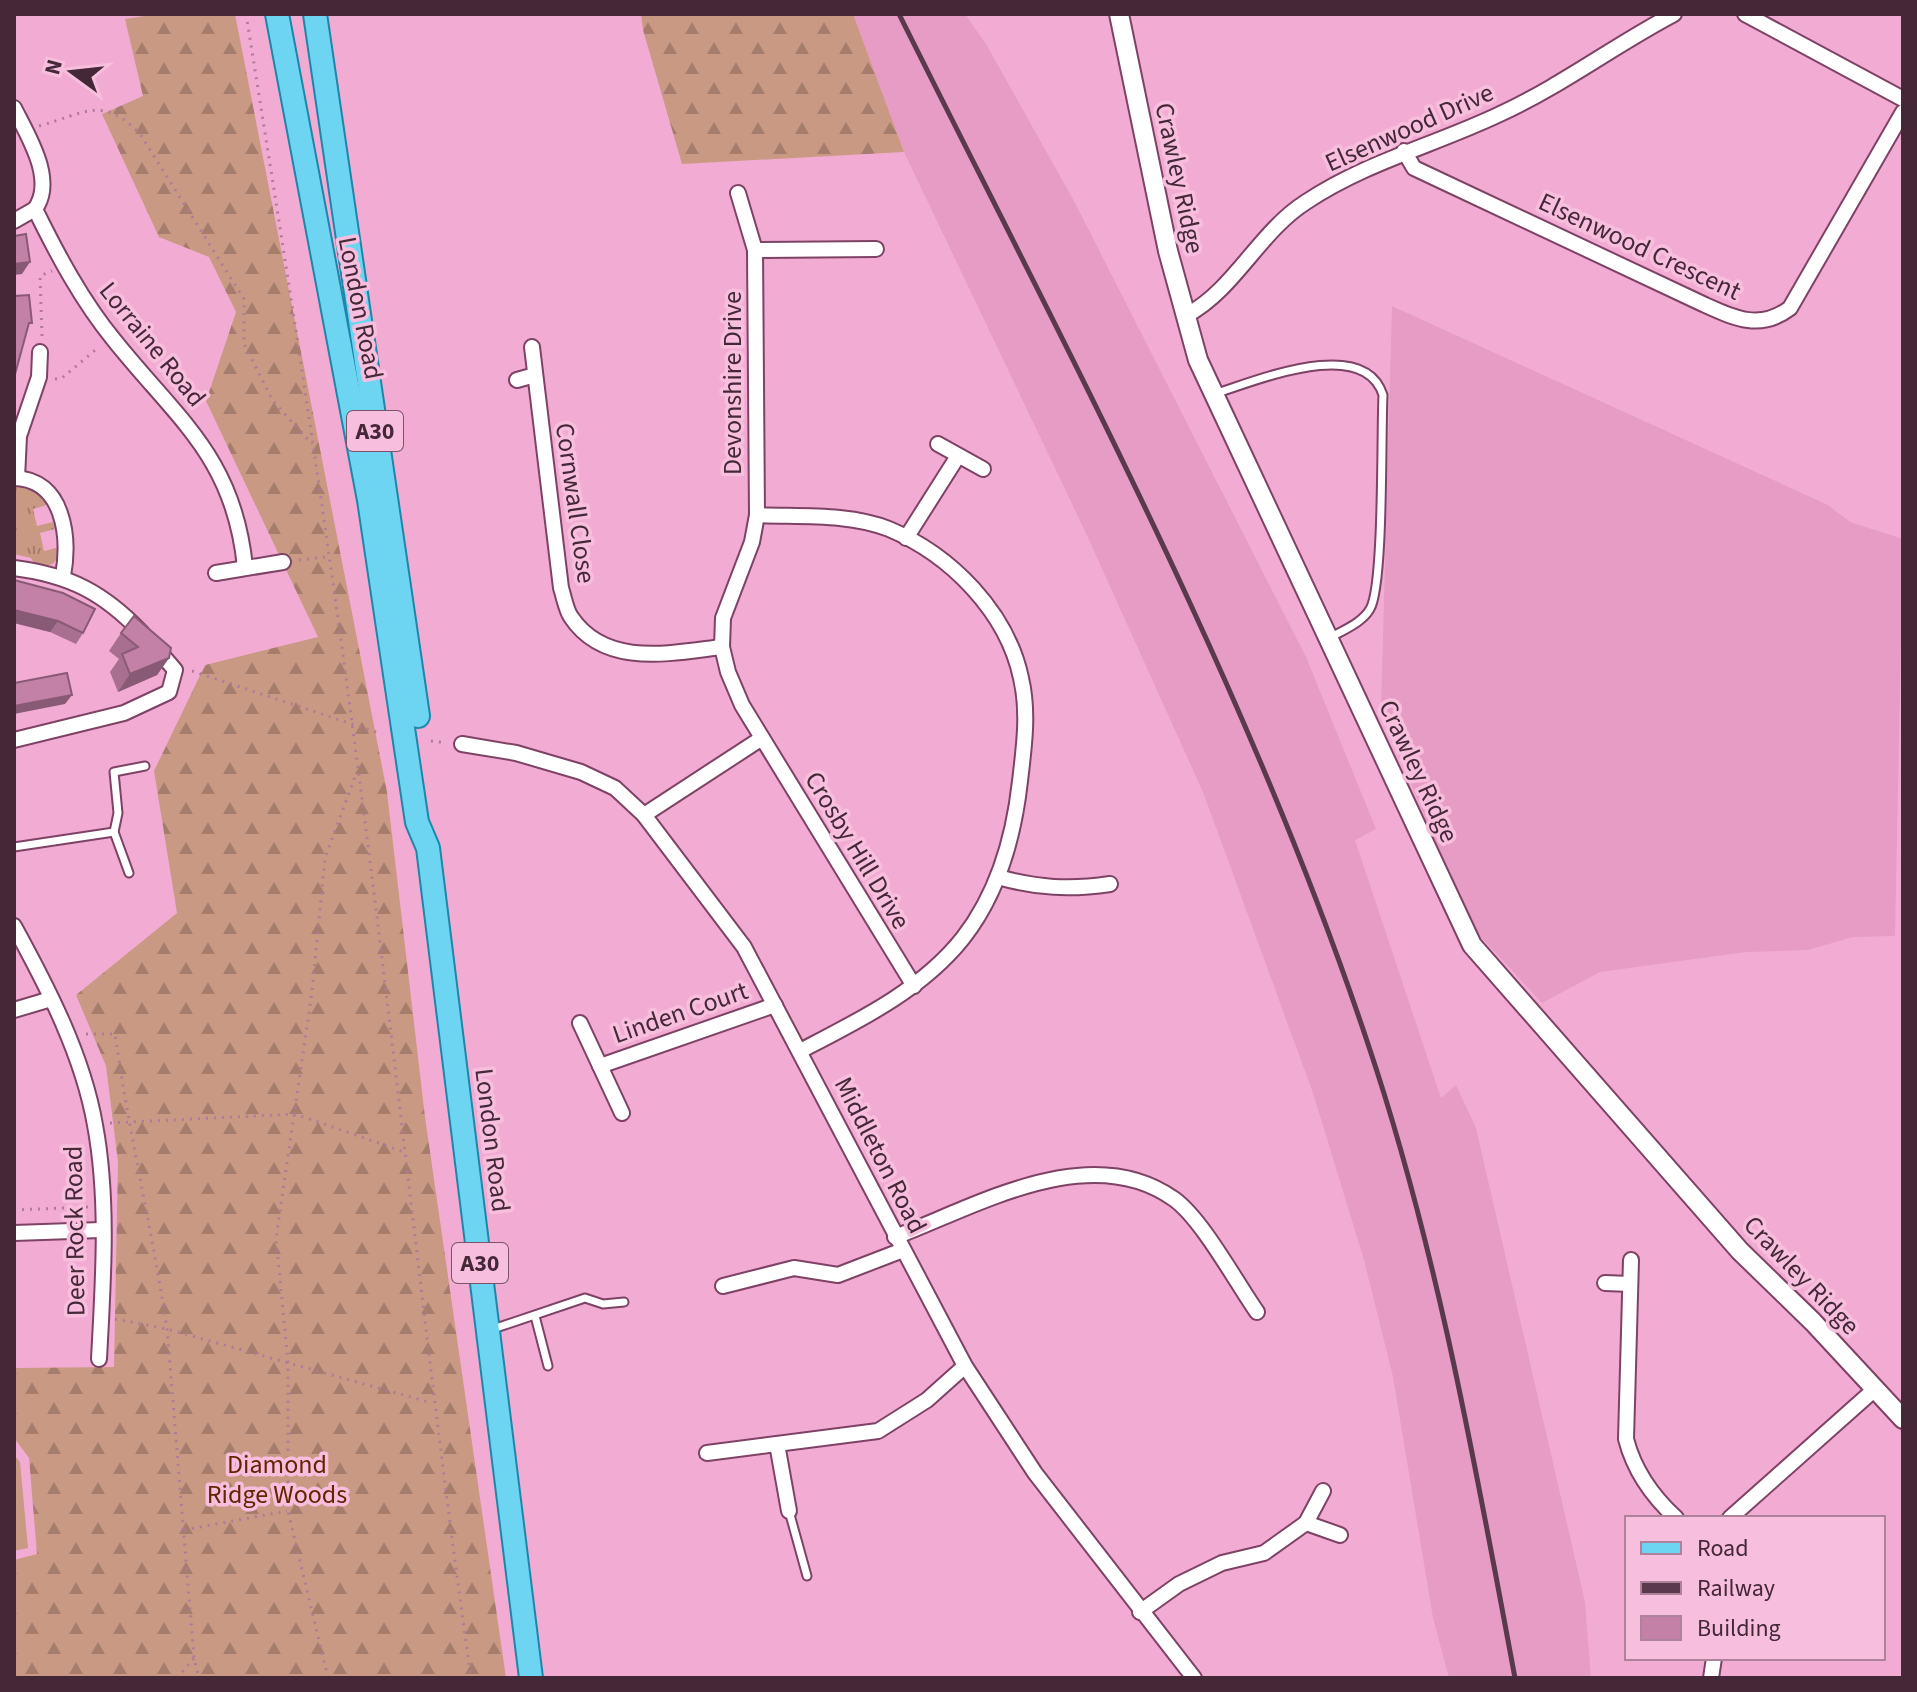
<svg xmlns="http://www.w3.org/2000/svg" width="1917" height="1692" viewBox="0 0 1917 1692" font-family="'Source Sans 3',sans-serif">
	<defs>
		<pattern id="grass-tufts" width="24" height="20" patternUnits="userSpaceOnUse" patternTransform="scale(2)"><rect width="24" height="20" fill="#ca9983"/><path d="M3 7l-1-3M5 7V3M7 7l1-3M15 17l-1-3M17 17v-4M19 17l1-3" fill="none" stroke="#a67d6c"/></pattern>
		<pattern id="forest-firs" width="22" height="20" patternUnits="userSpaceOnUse" patternTransform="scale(2)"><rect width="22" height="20" fill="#ca9983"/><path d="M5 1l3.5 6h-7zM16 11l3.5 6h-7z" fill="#a67d6c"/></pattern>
	</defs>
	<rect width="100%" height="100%" fill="#f2acd3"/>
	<g fill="#e69cc5">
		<polygon points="853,14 965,14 986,44 1074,201 1306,657 1376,829 1355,840 1441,1098 1456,1085 1476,1128 1585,1602 1591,1678 1449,1678 1433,1618 1393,1377 1364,1260 1313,1093 1203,792 1084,529 904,152"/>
		<polygon points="1392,306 1828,505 1850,522 1903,539 1895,936 1853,937 1808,950 1746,952 1600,972 1542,1003 1480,936 1460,902 1381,711"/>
	</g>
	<path fill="url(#grass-tufts)" d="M 14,484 L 35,487 L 47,505 L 33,509 L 37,526 L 53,522 L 55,529 L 40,533 L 44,551 L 60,547 C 58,564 51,569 34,563 L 31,558 L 14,554 Z"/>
	<g fill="url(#forest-firs)">
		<polygon points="157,14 235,14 387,792 425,1117 506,1678 14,1678 14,1560 37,1554 29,1458 14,1438 14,1368 114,1367 118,1162 106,1066 76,995 177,913 154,771 205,665 318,637 206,401 236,312 209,257 159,237 102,114 143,96 125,19"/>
		<polygon points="641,14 853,14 904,152 682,164 643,30"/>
	</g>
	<polygon fill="#ca9983" points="14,1455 20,1462 28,1548 14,1551"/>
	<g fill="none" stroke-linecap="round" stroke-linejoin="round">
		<defs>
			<g id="service">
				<path d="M 1214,394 C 1256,381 1364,335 1383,395 C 1381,433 1384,586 1370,609 C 1362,623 1343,630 1330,638"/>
				<polyline points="14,847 114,832"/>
				<polyline points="129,873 114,832 118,813 114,772 145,766"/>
				<polyline points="535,1316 548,1366"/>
				<polyline points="493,1329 585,1298 603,1304 624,1302"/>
				<polyline points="789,1511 807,1576"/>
			</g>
			<g id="minor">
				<polyline points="1745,14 1903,99"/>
				<path d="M 14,108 C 28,136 56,180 35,209 L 14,221"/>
				<path d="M 1404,151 L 1414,168 L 1703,304 C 1734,318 1760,331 1790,308 L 1903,112"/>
				<polyline points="738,193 755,250 757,515 752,542 723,618 722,647 728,672 742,705 914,986"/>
				<path d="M 35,209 C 57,254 82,301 114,340 C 178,420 234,457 245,567"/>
				<polyline points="755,250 876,249"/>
				<path d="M 1187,315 C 1235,289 1259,232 1306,202 C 1366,162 1435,145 1500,114 C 1561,86 1615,45 1674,14"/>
				<path d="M 532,347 L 561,588 C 564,597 566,610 571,617 C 605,668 671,653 722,647"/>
				<polyline points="517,380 535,375"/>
				<polyline points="938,444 983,469"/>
				<path d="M 14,478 C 64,479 70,537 63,576"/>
				<polyline points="17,478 19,436 39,377 40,352"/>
				<path d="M 757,515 C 799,517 849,513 889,529 C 951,555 1007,612 1021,678 C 1029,712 1024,747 1020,781 C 1014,836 998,893 963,938 C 922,990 858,1021 800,1051"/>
				<polyline points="906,538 958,456"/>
				<path d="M 14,568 C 69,575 103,592 142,633"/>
				<polyline points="216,573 283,562"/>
				<polyline points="14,740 124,713 169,692 175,670 156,648"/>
				<polyline points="462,744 516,753 581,772 615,788 644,815 744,947 965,1366 1035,1473 1194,1678"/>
				<polyline points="644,815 762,738"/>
				<path d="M 998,877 C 1037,888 1070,890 1110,884"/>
				<path d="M 14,926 C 48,988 83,1056 95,1125 C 109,1200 103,1283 99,1359"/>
				<polyline points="14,1010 51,999"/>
				<polyline points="580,1023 622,1113"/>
				<polyline points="600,1066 775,1005"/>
				<polyline points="14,1233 101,1230"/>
				<path d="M 895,1237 C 977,1206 1090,1139 1174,1199 C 1202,1219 1236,1282 1257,1312"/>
				<path d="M 1631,1260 L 1626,1439 C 1634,1470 1653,1497 1676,1518"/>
				<polyline points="1605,1283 1630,1284"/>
				<polyline points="723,1286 794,1268 838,1275 903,1250"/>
				<polyline points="777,1444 789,1511"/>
				<polyline points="707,1453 878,1431 927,1400 965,1366"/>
				<polyline points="1730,1518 1875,1389"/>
				<polyline points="1306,1523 1340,1535"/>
				<polyline points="1140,1612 1179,1584 1222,1563 1264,1553 1306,1523 1323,1491"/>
				<polyline points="1711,1678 1714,1658"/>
			</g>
			<polyline id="tertiary" points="1119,14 1168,251 1198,360 1472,945 1740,1251 1813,1322 1903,1419"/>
			<g id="primary">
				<polyline points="277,14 369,500 417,822 428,848 531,1678"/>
				<polyline points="315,14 418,716"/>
			</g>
		</defs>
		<use href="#service" stroke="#7e4265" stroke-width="11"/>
		<use href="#minor" stroke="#7e4265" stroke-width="18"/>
		<use href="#tertiary" stroke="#7e4265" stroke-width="22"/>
		<use href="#primary" stroke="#1f86aa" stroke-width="26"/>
		<g stroke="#b07a98" stroke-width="3" stroke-dasharray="2 6" stroke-linecap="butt">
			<path d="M 246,14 C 284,250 321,486 352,723 C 395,1041 426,1360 471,1678"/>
			<path d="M 39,126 C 86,113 102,95 140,134 L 244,299 L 244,344 L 273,401 L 312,444"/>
			<polyline points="42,336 40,276 52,271"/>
			<polyline points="55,379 62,378 99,347"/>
			<polyline points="299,560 327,557"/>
			<polyline points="192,671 382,734"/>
			<polyline points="431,741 446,743"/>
			<path d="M 86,1034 L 115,1034 C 129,1133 152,1230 167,1329 L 194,1658 L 199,1678"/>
			<polyline points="110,1123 295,1114 407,1153"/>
			<polyline points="14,1210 89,1207"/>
			<polyline points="115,1319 167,1329 432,1403"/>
			<polyline points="184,1530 287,1511"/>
			<polyline points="177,1678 194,1658"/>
			<polyline points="328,1678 288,1511 288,1362 276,1238 312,992 325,858 356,774"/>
		</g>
		<use href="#service" stroke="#fff" stroke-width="7"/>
		<use href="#minor" stroke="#fff" stroke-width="14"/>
		<use href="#tertiary" stroke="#fff" stroke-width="18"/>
		<use href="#primary" stroke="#6dd4f1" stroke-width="22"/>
		<path stroke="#5b394c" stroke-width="5" d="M 899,14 C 1065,347 1249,688 1367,1041 C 1437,1248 1475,1464 1515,1678"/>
	</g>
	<g fill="#a96f90">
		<polygon points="14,580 83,633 76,644 50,632 14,623"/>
		<polygon points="121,633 169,658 157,675 118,692 110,672 119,659 109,651"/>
	</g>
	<g fill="#895a75">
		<polygon points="30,262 22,274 14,275 14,264"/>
		<polygon points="14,610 58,621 50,632 14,623"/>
		<polygon points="169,658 157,675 118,692 130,674"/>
		<polygon points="72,695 65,704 14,714 14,706"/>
	</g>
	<g fill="#c481a7" stroke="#895a75" stroke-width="2">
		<polygon points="26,234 30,262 14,264 14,236"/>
		<polygon points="29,295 32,323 29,323 14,378 14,296"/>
		<polygon points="14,580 63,593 95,609 83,633 58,621 14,610"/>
		<polygon points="134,616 171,648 169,658 130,674 122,654 138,647 121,633"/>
		<polygon points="67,673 72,695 14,706 14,683"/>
	</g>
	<g text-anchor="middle" stroke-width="7" stroke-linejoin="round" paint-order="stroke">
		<g fill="#f7bedd" stroke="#7a556a" stroke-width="2">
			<rect x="347" y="411" width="56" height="40" rx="6"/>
			<rect x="452" y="1243" width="56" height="40" rx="6"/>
		</g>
		<g font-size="24" font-weight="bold" fill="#442838">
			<text x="375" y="439">A30</text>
			<text x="480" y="1271">A30</text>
		</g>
		<g font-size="26" fill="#442838" stroke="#f7bedd">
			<text transform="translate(1409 127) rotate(-24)" y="9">Elsenwood Drive</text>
			<text transform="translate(1180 178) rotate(78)" y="9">Crawley Ridge</text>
			<text transform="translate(1640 246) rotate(25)" y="9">Elsenwood Crescent</text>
			<text transform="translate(361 308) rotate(79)" y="9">London Road</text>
			<text transform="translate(153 344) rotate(51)" y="9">Lorraine Road</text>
			<text transform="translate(732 383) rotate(-90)" y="9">Devonshire Drive</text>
			<text transform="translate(576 503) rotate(82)" y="9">Cornwall Close</text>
			<text transform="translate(1419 771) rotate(65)" y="9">Crawley Ridge</text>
			<text transform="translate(858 850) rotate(59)" y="9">Crosby Hill Drive</text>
			<text transform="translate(680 1012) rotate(-19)" y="9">Linden Court</text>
			<text transform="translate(493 1140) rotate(83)" y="9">London Road</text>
			<text transform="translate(881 1155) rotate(63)" y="9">Middleton Road</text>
			<text transform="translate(74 1231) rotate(-91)" y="9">Deer Rock Road</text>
			<text transform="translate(1802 1275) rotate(46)" y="9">Crawley Ridge</text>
		</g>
		<g font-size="26" fill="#632400" stroke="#f7bedd">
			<text x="277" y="1473">Diamond<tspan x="277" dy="30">Ridge Woods</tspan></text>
		</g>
	</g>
	<rect width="1917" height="1692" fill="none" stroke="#442838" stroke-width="32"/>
	<rect x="1625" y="1516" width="260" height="144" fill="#f7bedd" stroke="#af829b" stroke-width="2"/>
	<rect x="1641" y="1542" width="40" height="12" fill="#6dd4f1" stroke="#af829b" stroke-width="2"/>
	<text x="1697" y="1556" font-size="24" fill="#442838">Road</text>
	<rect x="1641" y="1582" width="40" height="12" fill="#5b394c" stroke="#af829b" stroke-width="2"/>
	<text x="1697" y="1596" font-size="24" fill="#442838">Railway</text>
	<rect x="1641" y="1616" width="40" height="24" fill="#c481a7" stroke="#af829b" stroke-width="2"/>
	<text x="1697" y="1636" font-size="24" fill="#442838">Building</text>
	<g transform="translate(72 72) rotate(285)" stroke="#f7bedd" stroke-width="6" paint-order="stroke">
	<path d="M0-6L14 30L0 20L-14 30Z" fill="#442838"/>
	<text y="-12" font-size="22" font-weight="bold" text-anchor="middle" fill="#442838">N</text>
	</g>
</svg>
